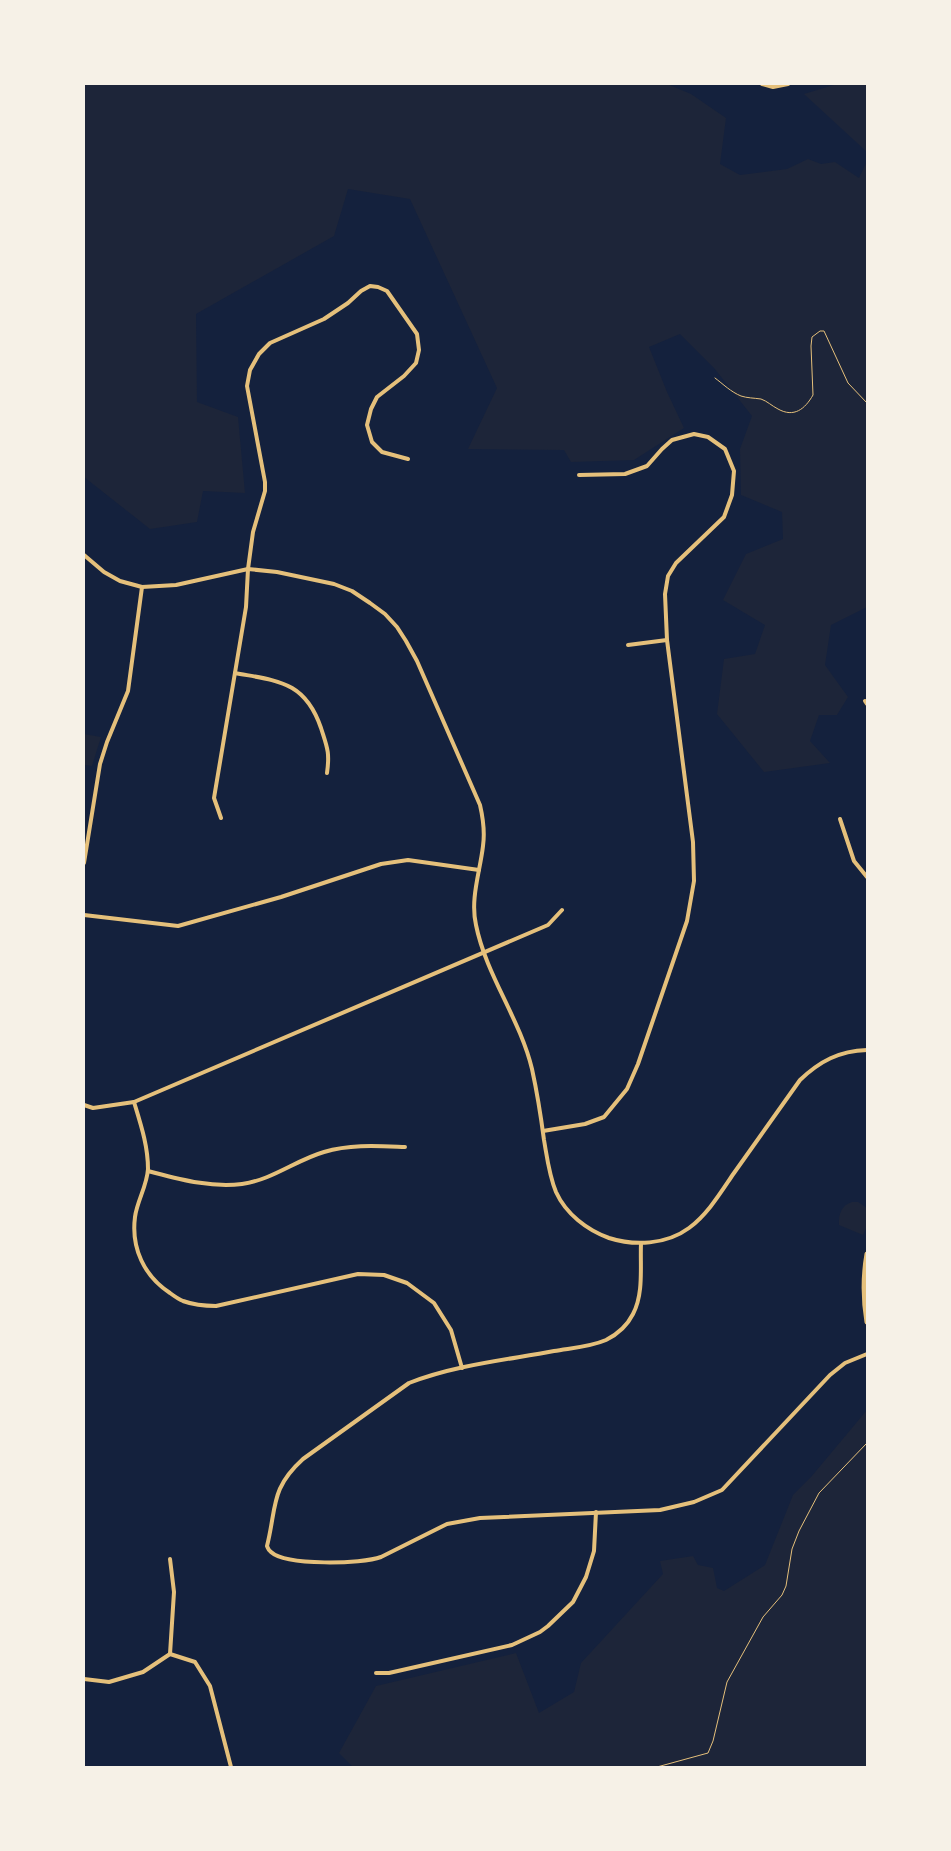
<svg xmlns="http://www.w3.org/2000/svg" width="951" height="1851" viewBox="0 0 951 1851" font-family="Rubik,sans-serif">
	<rect width="100%" height="100%" fill="#14213d"/>
	<g fill="#1d2539">
		<polygon points="84,84 667,84 691,94 726,118 720,164 740,175 787,169 808,159 821,164 835,162 859,178 867,161 867,607 831,625 825,665 848,697 837,715 819,715 810,741 830,763 764,772 717,714 724,659 755,654 765,625 723,600 746,554 783,539 782,512 741,495 740,449 752,416 714,368 680,334 649,347 667,392 684,428 634,460 571,462 564,450 468,449 497,388 410,199 348,189 334,236 196,314 197,402 238,417 245,493 203,491 197,522 150,529 84,477"/>
		<polygon points="837,84 867,84 867,152 804,94"/>
		<polygon points="84,734 101,737 92,766 84,765"/>
		<path d="M 852,1202 L 858,1202 L 867,1208 L 867,1226 L 863,1235 L 839,1225 C 838,1214 842,1205 852,1202 Z"/>
		<polygon points="867,1410 867,1767 353,1767 339,1753 376,1686 516,1653 539,1713 574,1692 581,1663 663,1574 660,1561 693,1556 698,1565 713,1568 717,1588 724,1591 765,1565 793,1495 811,1477"/>
	</g>
	<g fill="none" stroke-linecap="round" stroke-linejoin="round">
		<g stroke="#e5c07b" stroke-width="1">
			<path d="M 715,378 C 723,384 731,392 741,396 C 747,398 754,398 761,399 C 767,401 772,406 778,409 C 794,418 805,409 813,395 L 811,346 L 812,337 L 820,331 L 824,331 L 848,383 L 867,403"/>
			<polyline points="657,1767 708,1753 713,1741 727,1682 763,1617 782,1595 786,1586 792,1549 799,1531 819,1493 867,1443"/>
		</g>
		<g stroke="#e5c07b" stroke-width="4">
			<polyline points="762,84 773,87 788,84"/>
			<path d="M 84,555 L 104,572 L 120,581 L 142,587 L 176,585 L 248,569 L 277,572 L 334,584 L 352,591 L 370,603 L 385,614 L 397,627 L 406,641 L 417,661 L 480,805 C 483,818 485,832 483,846 C 480,872 470,899 476,925 C 486,975 520,1019 532,1069 C 537,1092 541,1117 544,1140 C 547,1157 549,1175 556,1192 C 566,1214 587,1230 609,1238 C 634,1246 666,1245 689,1228 C 708,1214 721,1192 734,1173 C 756,1142 778,1111 800,1080 C 820,1061 839,1051 867,1050"/>
			<polyline points="628,645 667,640"/>
			<path d="M 235,673 C 278,681 305,681 321,728 C 327,747 330,752 327,773"/>
			<polyline points="865,701 867,704"/>
			<polyline points="221,818 214,798 246,607 248,569 253,532 265,491 265,482 247,386 250,370 259,354 270,343 324,319 348,303 361,291 370,286 378,287 387,291 417,334 419,350 416,363 404,376 377,397 371,409 367,425 372,442 382,452 408,459"/>
			<polyline points="840,819 854,861 867,877"/>
			<polyline points="84,863 100,764 107,742 128,691 142,587"/>
			<polyline points="84,915 178,926 281,897 381,864 408,860 479,870"/>
			<path d="M 134,1102 C 141,1125 148,1146 148,1169 C 147,1186 137,1201 135,1217 C 131,1248 144,1276 170,1293 C 174,1296 178,1299 183,1301 C 194,1305 204,1306 216,1306 L 358,1274 L 384,1275 L 407,1283 L 434,1303 L 451,1330 L 462,1368"/>
			<polyline points="84,1105 93,1108 134,1102 548,925 562,910"/>
			<polyline points="543,1131 585,1124 604,1117 627,1089 638,1064 687,921 694,881 693,842 667,640 665,594 668,576 676,563 724,517 732,495 734,471 725,449 708,437 694,434 672,440 662,449 647,466 625,474 579,475"/>
			<path d="M 148,1171 C 179,1179 210,1188 242,1184 C 272,1180 296,1160 324,1152 C 351,1144 378,1146 405,1147"/>
			<path d="M 641,1243 C 640,1266 644,1293 633,1314 C 627,1326 618,1334 606,1340 C 590,1347 571,1348 554,1351 C 506,1360 455,1365 409,1383 L 303,1459 C 270,1489 277,1506 267,1546 C 268,1548 268,1550 271,1552 C 286,1566 362,1564 381,1557 L 447,1524 L 480,1518 L 660,1510 L 694,1502 L 722,1490 L 830,1375 L 845,1363 L 867,1354"/>
			<polyline points="170,1559 174,1592 170,1654"/>
			<polyline points="170,1654 195,1662 210,1686 231,1767"/>
			<polyline points="376,1673 389,1673 512,1645 540,1632 548,1626 573,1602 586,1577 594,1551 596,1512"/>
			<polyline points="84,1679 109,1682 143,1672 170,1654"/>
		</g>
		<path stroke="#e5c07b" stroke-width="5" d="M 867,1254 C 863,1277 863,1298 867,1322"/>
	</g>
	<rect width="951" height="1851" fill="none" stroke="#f6f1e7" stroke-width="170"/>
</svg>
